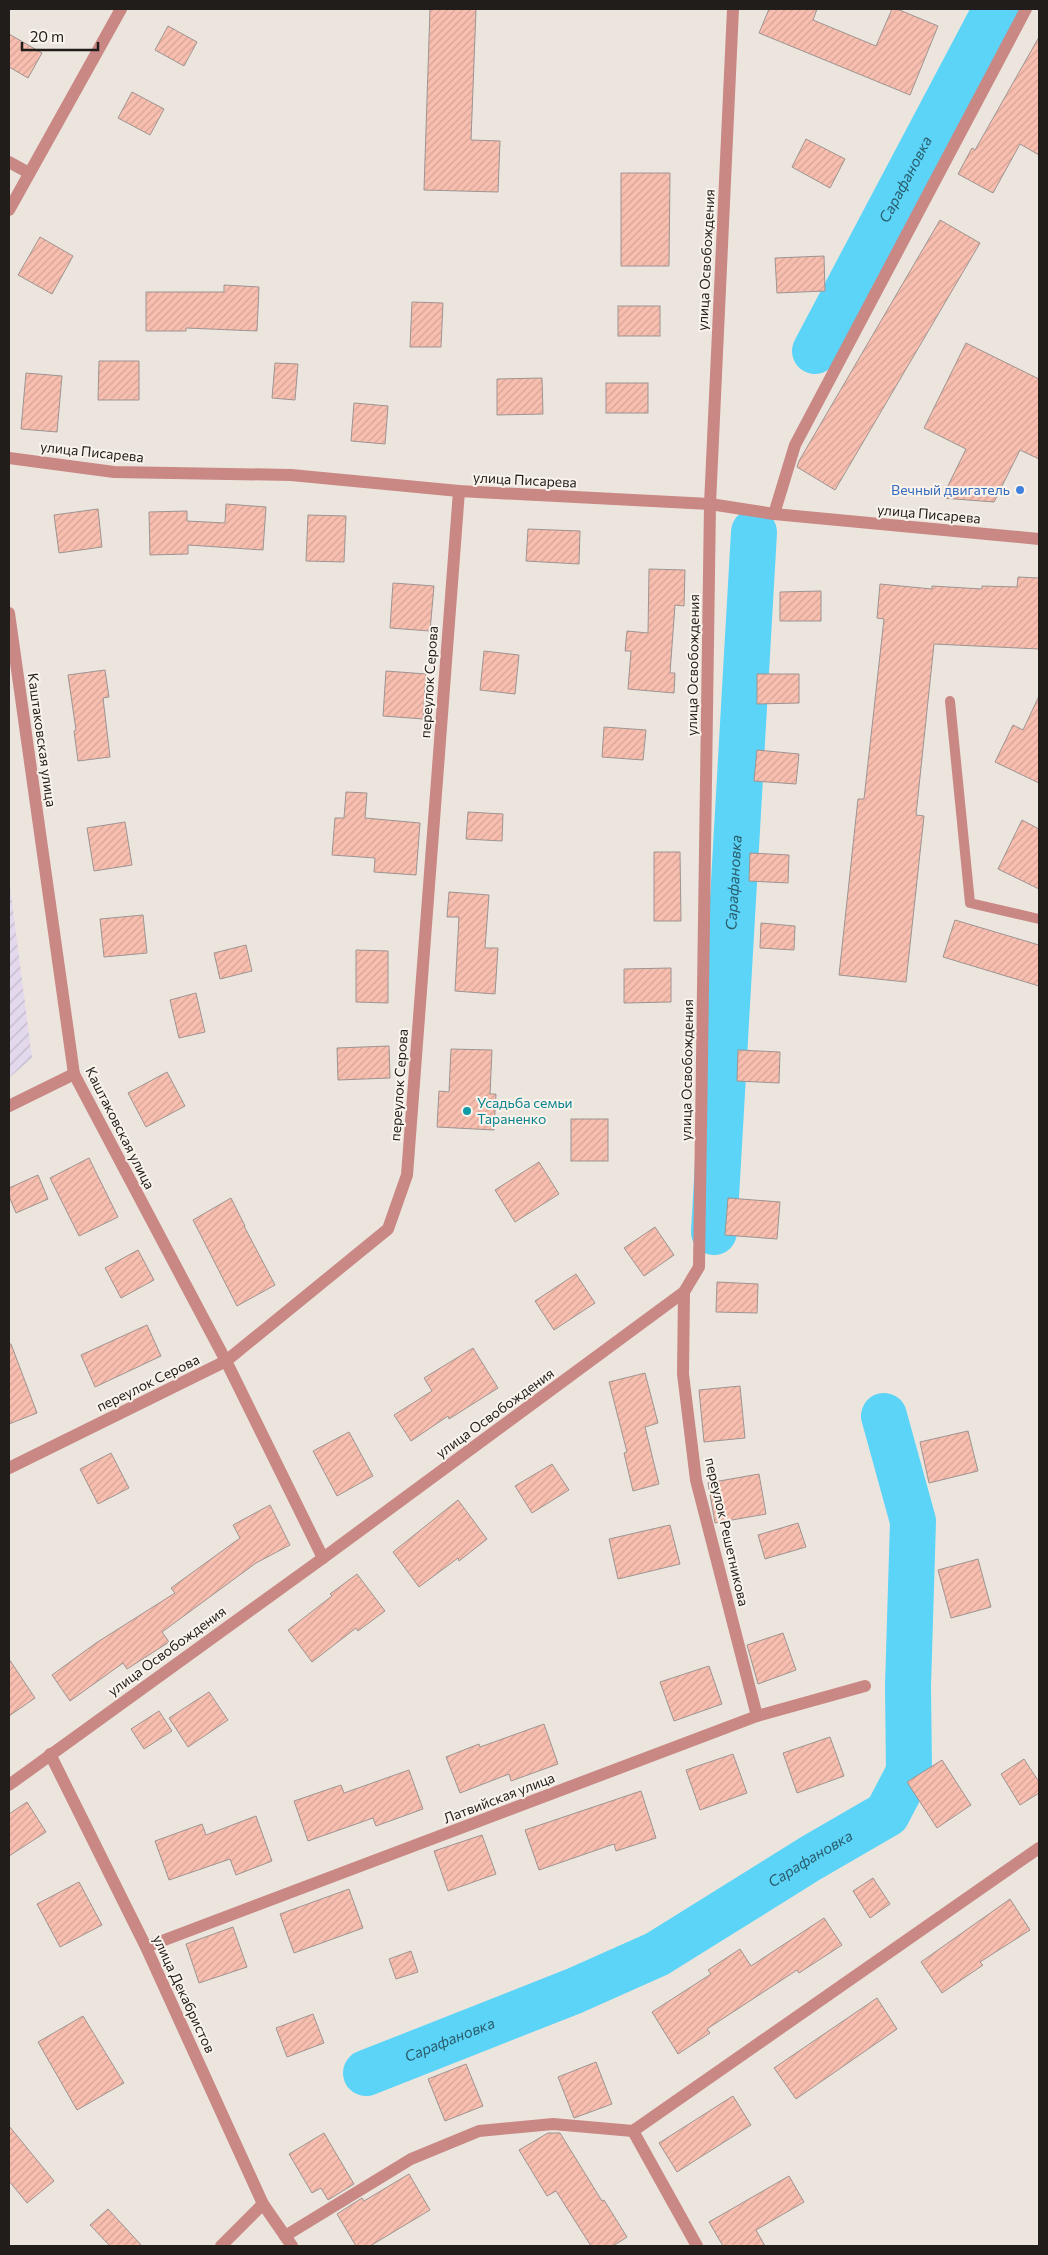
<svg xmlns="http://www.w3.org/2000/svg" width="1048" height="2255" viewBox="0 0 1048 2255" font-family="Commissioner,sans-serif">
	<defs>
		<pattern id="industrial-furrows" width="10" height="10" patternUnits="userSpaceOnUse" patternTransform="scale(1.25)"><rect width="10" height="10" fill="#e3d8ec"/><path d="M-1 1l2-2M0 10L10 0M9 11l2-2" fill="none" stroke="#c2b9ca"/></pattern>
		<pattern id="building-hatch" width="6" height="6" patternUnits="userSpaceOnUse" patternTransform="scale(1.25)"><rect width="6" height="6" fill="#f8beaf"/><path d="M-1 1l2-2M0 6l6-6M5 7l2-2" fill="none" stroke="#d4a396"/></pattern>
	</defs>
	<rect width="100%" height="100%" fill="#ece5de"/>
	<polygon fill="url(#industrial-furrows)" points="9,879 32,1058 9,1078"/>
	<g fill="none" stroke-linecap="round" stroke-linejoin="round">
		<g stroke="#5bd4f7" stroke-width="46">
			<path id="s1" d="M 815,351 L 996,9"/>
			<path id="s2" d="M 714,1232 L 754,532"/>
			<path id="s3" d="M 366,2073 L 574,1991 L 657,1954 L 811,1858 L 887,1814 L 909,1772 L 908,1686 L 913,1521 L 884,1416"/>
		</g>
	</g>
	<g fill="url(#building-hatch)" stroke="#9e9492">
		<polygon points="430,9 476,9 471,140 500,141 498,192 424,190"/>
		<polygon points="769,9 817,9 813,20 876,46 892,9 897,9 938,26 910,95 759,33"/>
		<polygon points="168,26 197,42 184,66 155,50"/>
		<polygon points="9,34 42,53 28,78 9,67"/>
		<polygon points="1039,37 1039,155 1020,144 993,193 958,174 972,148 975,150"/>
		<polygon points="132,92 164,109 150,135 118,118"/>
		<polygon points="806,139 845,159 830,188 792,167"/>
		<polygon points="621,173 670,173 669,266 621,266"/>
		<polygon points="940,220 980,243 835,490 797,467 799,461"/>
		<polygon points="40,237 73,256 52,294 18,275"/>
		<polygon points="824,256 825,291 777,293 775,258"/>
		<polygon points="224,285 259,287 257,331 186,328 186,331 146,331 146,292 224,292"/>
		<polygon points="412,302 443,303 441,347 410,347"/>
		<rect x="618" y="306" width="42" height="30"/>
		<polygon points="966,343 1039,379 1039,459 1020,450 994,502 942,498 966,449 924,428"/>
		<polygon points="99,361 139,361 139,400 98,400"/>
		<polygon points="275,363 298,364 295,400 272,398"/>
		<polygon points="26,373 62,376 57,432 21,429"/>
		<polygon points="542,378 543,414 497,415 497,379"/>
		<rect x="606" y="383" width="42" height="30"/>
		<polygon points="354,403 388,406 385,444 351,441"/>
		<polygon points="226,504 266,507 263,550 188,545 188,554 150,555 149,512 187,511 187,521 225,523"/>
		<polygon points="98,509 102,547 59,553 54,515"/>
		<polygon points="308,515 346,516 344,562 306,561"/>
		<polygon points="528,529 580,531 579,564 526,561"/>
		<polygon points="649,569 685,570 684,606 675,605 670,673 675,673 674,693 628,689 631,651 625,651 627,631 648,633"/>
		<polygon points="1018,577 1039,578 1039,649 934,644 916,815 924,816 906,982 839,975 858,799 864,799 884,619 877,618 880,584 932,589 932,586 982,589 982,586 1017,587"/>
		<polygon points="393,583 434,586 430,631 390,628"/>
		<polygon points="821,591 821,621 780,621 780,592"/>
		<polygon points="484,651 519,655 515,694 480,690"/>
		<polygon points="105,670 109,697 103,698 110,757 78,761 74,731 76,730 68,675"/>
		<polygon points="386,671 426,674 423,719 383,716"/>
		<polygon points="757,674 799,674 799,703 757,704"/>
		<polygon points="1039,696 1039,783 995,762 1013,725 1023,730"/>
		<polygon points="604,727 646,730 643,760 602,757"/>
		<polygon points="757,750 799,754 796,784 754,781"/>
		<polygon points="346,792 367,793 365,818 420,823 416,875 374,872 375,858 332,855 335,818 344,818"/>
		<polygon points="468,812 503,814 502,841 466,839"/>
		<polygon points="1022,820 1039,829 1039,889 998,869"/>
		<polygon points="125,822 132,865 94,871 87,828"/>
		<polygon points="654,852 680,852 681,921 654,921"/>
		<polygon points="750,853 789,855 788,883 749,881"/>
		<polygon points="449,892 489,895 485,948 498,948 495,994 455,991 459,917 447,917"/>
		<polygon points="143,915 147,953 104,957 100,919"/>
		<polygon points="955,920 1039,945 1039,986 943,957"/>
		<polygon points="761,923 795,926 794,950 760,948"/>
		<polygon points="246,945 252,971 220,979 214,953"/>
		<polygon points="356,950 388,951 388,1003 356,1002"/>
		<polygon points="671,968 671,1002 624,1003 624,969"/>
		<polygon points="196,993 205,1032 179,1038 170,1000"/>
		<polygon points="389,1046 390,1078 338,1080 337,1048"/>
		<polygon points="451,1049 492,1050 490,1094 496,1094 494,1130 437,1127 439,1091 449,1092"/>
		<polygon points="738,1050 780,1052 779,1083 737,1081"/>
		<polygon points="167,1072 185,1106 146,1127 128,1093"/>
		<rect x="571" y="1119" width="37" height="42"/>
		<polygon points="89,1158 118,1217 79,1236 50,1178"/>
		<polygon points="539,1162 559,1194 515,1222 495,1190"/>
		<polygon points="38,1175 48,1199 16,1213 9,1196 9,1188"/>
		<polygon points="231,1198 245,1226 244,1226 275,1285 237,1306 193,1220"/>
		<polygon points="728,1198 780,1202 777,1239 725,1235"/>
		<polygon points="655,1227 674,1255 644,1276 624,1248"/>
		<polygon points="138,1250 154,1280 121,1298 105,1268"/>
		<polygon points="576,1274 595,1303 554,1330 535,1301"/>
		<polygon points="717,1282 758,1284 757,1313 716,1312"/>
		<polygon points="147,1325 161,1356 95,1387 81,1355"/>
		<polygon points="9,1344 11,1344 37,1413 9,1424"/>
		<polygon points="473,1348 498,1388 449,1419 448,1416 411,1441 394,1415 432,1391 424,1378"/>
		<polygon points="645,1373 658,1423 645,1427 659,1484 633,1491 624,1453 627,1452 609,1382"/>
		<polygon points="740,1386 745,1438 704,1442 699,1390"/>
		<polygon points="968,1431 978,1471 929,1483 920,1442"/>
		<polygon points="349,1432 373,1476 337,1496 313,1451"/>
		<polygon points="111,1453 129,1488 98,1504 80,1469"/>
		<polygon points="552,1464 569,1490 532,1513 515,1486"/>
		<polygon points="759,1474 766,1514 715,1523 708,1483"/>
		<polygon points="458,1500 487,1539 459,1561 458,1558 419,1587 393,1552"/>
		<polygon points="270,1505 290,1545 256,1563 162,1632 169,1642 127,1669 123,1663 70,1701 52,1675 96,1643 175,1593 171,1588 240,1538 233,1525"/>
		<polygon points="798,1523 806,1547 765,1559 758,1535"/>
		<polygon points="670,1525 680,1564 618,1579 609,1539"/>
		<polygon points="978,1559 991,1607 951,1618 938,1570"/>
		<polygon points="357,1574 385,1611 358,1631 356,1628 312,1662 288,1630 332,1596 330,1594"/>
		<polygon points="783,1633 796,1670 758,1684 747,1645"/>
		<polygon points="9,1659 35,1698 9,1716"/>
		<polygon points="709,1666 722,1704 674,1721 660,1682"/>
		<polygon points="209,1692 228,1720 188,1747 169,1718"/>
		<polygon points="159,1711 172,1731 144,1749 131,1729"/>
		<polygon points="544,1724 558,1764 511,1781 509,1774 460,1793 446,1757 479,1744 480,1747"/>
		<polygon points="830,1737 844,1776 797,1793 783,1753"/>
		<polygon points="733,1754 747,1793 700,1810 686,1770"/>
		<polygon points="1024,1759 1039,1782 1039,1793 1020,1805 1001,1774"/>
		<polygon points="942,1760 971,1805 937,1828 907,1782"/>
		<polygon points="409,1770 423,1809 376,1826 373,1818 308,1841 294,1801 341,1785 344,1793"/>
		<polygon points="641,1791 656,1838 616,1851 614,1844 539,1870 525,1830"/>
		<polygon points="27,1802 46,1832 9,1856 9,1814"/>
		<polygon points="256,1816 272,1861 236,1875 230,1859 169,1880 155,1841 202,1824 206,1835"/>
		<polygon points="482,1835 496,1874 448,1891 434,1851"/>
		<polygon points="873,1878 890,1904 870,1918 853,1891"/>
		<polygon points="79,1882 102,1925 60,1947 37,1904"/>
		<polygon points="349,1889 363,1928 294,1953 280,1914"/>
		<polygon points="1010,1899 1030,1930 980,1962 983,1965 942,1993 921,1962"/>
		<polygon points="824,1918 842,1945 799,1973 797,1970 707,2029 710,2033 678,2054 652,2012 711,1974 708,1970 740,1949 751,1966"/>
		<polygon points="233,1927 247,1967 199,1983 186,1944"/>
		<polygon points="411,1951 418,1972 396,1979 389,1959"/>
		<polygon points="877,1998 897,2029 796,2099 774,2068"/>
		<polygon points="313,2014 324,2043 287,2057 276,2028"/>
		<polygon points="83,2016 124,2083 77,2110 38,2042"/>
		<polygon points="596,2062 612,2104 574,2118 558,2077"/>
		<polygon points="466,2064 483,2106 445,2121 428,2079"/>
		<polygon points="733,2096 751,2125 677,2172 659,2143"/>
		<polygon points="9,2126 54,2181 27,2203 9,2181"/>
		<polygon points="324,2133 354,2184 328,2200 321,2188 312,2193 289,2154"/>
		<polygon points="548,2133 560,2133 602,2201 604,2200 627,2237 613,2246 591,2246 556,2191 547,2196 519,2150"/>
		<polygon points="409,2174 430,2210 370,2246 356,2246 337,2214 362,2198 364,2201"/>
		<polygon points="789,2176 804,2202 756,2230 765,2246 723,2246 709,2222"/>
		<polygon points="108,2209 142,2246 110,2246 90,2225"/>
	</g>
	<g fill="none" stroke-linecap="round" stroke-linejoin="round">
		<polyline stroke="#c98884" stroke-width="10" points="950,701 970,903 1039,919"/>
		<g stroke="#c98884" stroke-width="12">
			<polyline points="9,162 29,173"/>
			<polyline points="9,210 121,9"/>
			<polyline points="9,458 114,472 291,475 459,491 710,504 774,514 1039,539"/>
			<polyline points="774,514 795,445 1026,9"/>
			<polyline points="9,613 74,1074 226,1361 323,1558"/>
			<polyline points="9,1106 74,1074"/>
			<polyline points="684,1292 683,1374 696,1480 757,1716"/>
			<polyline points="9,1468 226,1361 388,1229 407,1175 459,491"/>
			<polyline points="50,1754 146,1947 263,2204 292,2246"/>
			<polyline points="9,1785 323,1558 684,1292 699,1267 710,504 733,9"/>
			<polyline points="146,1947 757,1716 865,1686"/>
			<polyline points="633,2131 697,2246"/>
			<polyline points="285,2236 411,2159 479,2131 553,2124 633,2131 1039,1848"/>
			<polyline points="221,2246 263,2204"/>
		</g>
	</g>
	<circle fill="#3f7fe0" stroke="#faf3eb" stroke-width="2" cx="1020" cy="490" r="5"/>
	<circle fill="#0f9aa8" stroke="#faf3eb" stroke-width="2" cx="467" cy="1111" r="5"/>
	<g text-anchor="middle" stroke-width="4" stroke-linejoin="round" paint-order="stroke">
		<g font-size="14" fill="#201d1b" stroke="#faf3eb">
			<text transform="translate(706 260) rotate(-87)" y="5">улица Освобождения</text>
			<text transform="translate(92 452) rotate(6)" y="5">улица Писарева</text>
			<text transform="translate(525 480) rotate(3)" y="5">улица Писарева</text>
			<text transform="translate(929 514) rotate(5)" y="5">улица Писарева</text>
			<text transform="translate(693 665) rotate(-89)" y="5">улица Освобождения</text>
			<text transform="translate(429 682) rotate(-86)" y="5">переулок Серова</text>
			<text transform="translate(42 740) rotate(82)" y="5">Каштаковская улица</text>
			<text transform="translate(687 1070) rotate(-89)" y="5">улица Освобождения</text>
			<text transform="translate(399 1085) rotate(-86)" y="5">переулок Серова</text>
			<text transform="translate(120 1128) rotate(63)" y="5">Каштаковская улица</text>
			<text transform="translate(148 1383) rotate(-26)" y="5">переулок Серова</text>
			<text transform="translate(495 1413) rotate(-36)" y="5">улица Освобождения</text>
			<text transform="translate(727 1532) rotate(77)" y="5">переулок Решетникова</text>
			<text transform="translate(167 1651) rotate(-36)" y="5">улица Освобождения</text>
			<text transform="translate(499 1798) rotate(-21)" y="5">Латвийская улица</text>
			<text transform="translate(184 1994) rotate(65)" y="5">улица Декабристов</text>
		</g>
		<g font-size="14" fill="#366cbe" stroke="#faf3eb" text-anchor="end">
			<text x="1010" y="495">Вечный двигатель</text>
		</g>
		<g font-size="14" fill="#0d838f" stroke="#faf3eb" text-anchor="start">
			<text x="477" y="1108">Усадьба семьи<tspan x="477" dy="16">Тараненко</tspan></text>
		</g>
		<g font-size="15" font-style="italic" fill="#2a5c6b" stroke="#faf3eb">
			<text dy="5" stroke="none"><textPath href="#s1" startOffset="194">Сарафановка</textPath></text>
			<text dy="5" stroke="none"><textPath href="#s2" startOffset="350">Сарафановка</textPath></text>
			<text dy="5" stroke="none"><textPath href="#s3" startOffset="495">Сарафановка</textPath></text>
			<text dy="5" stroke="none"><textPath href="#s3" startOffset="90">Сарафановка</textPath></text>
		</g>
	</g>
	<rect width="1048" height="2255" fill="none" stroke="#201d1b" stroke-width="20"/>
	<path d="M22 42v8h76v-8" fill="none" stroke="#201d1b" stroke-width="2.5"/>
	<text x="30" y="42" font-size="15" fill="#201d1b" stroke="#faf3eb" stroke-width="4" paint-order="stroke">20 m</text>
</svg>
